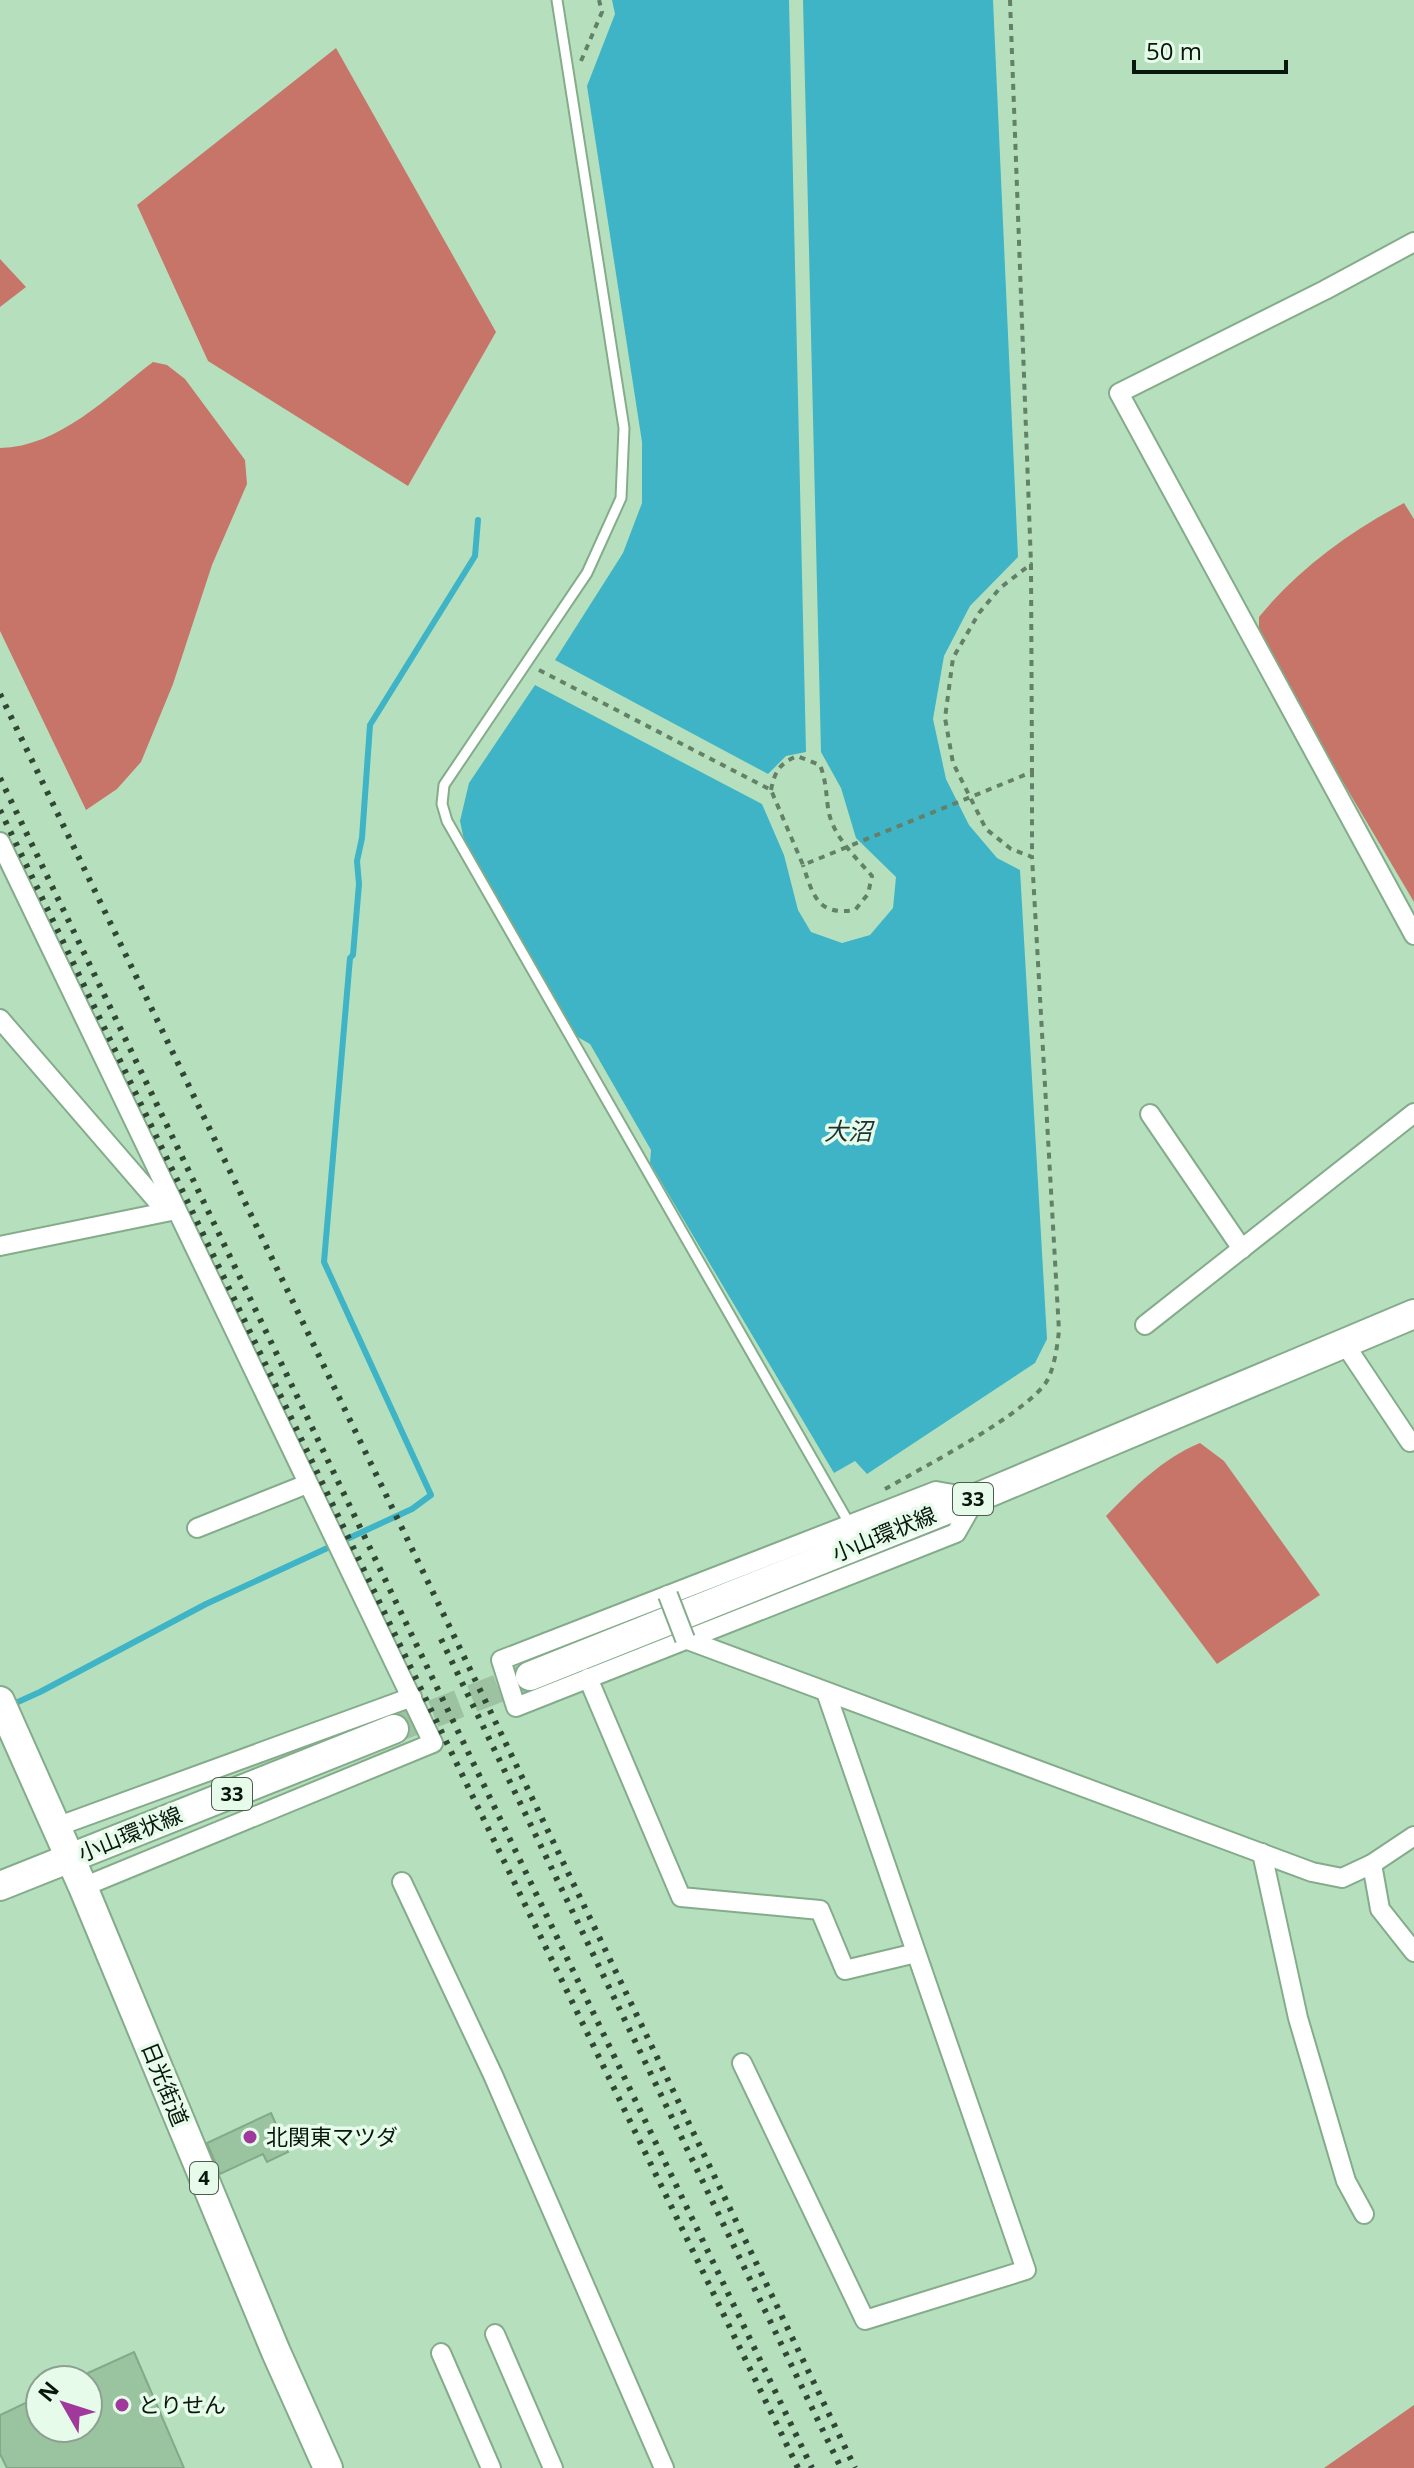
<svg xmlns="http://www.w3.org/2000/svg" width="1414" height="2468" viewBox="0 0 1414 2468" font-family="'Open Sans','Noto Sans JP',sans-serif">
	<rect width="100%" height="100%" fill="#b6e0bd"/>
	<g fill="#c77569">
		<polygon points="336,48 496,332 408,486 208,361 137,205"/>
		<polygon points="0,259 26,287 0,307"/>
		<path d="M 153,362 L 167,365 L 185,379 L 245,460 L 247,484 L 212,565 L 173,684 L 141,762 L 117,789 L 86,810 L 0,631 L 0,448 C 59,447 108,396 153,362 Z"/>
		<path d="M 1404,503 L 1414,519 L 1414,902 L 1278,672 L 1259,629 L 1259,617 C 1298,569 1349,532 1404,503 Z"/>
		<path d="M 1200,1443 L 1224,1461 L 1320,1595 L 1217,1664 L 1106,1516 C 1133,1488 1163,1458 1200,1443 Z"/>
		<polygon points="1414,2405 1414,2468 1324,2468"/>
	</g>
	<g fill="#3eb4c6">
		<polygon points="612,0 789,0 806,752 786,756 768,774 555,660 623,553 642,503 642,442 587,86 615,14"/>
		<polygon points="803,0 993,0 1018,557 970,606 944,656 933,719 946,779 969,825 997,858 1020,870 1047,1339 1035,1363 867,1474 855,1461 834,1473 650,1163 651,1150 590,1044 574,1035 467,854 460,821 469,783 535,685 762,804 784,855 798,910 811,932 842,943 870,935 893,908 896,877 856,838 841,788 821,752"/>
	</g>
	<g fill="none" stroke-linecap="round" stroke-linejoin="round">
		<polyline stroke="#3eb4c6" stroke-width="6" points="9,1706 40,1692 206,1604 412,1509 431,1495 324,1262 350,958 353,955 359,884 357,861 362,838 370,725 475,556 478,520"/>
	</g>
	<g fill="#9ac3a0" stroke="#82aa89" stroke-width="2">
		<polygon points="271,2113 288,2152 267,2162 263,2154 220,2174 207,2143"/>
		<polygon points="134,2352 184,2468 7,2468 0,2454 0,2415 40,2396 40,2428 88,2428 88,2373"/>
	</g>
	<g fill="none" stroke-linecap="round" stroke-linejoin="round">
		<polyline stroke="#9cc2a2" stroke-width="28" stroke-dasharray="28 14" stroke-linecap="butt" points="394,1729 530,1676"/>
		<defs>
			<polyline id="service" points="557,0 624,428 621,498 587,573 444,785 442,804 447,821 849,1523"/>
			<g id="minor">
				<polyline points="1414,242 1325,290 1119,393 1414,935"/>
				<polyline points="0,842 433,1743 83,1887"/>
				<polyline points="0,1019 158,1202 176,1210"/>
				<polyline points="1150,1114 1242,1249"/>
				<polyline points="0,1246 176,1210"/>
				<polyline points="1145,1325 1414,1113"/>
				<polyline points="1344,1343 1410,1442"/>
				<polygon points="936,1491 976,1498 956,1533 516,1707 501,1660"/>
				<polyline points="197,1528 307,1484"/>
				<polyline points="685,1639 1312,1872 1342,1878 1372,1864 1414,1836"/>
				<polyline points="588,1678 681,1897 820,1910 845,1970 916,1953"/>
				<polyline points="56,1827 412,1697"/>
				<polyline points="1262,1853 1298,2018 1346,2181 1364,2214"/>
				<polyline points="1372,1864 1380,1909 1414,1952"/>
				<polyline points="402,1882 493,2075 664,2468"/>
				<polyline points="742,2063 865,2320 1026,2270 826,1692"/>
				<polyline points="495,2334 553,2468"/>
				<polyline points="441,2353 491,2468"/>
			</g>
			<g id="primary">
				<polyline points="530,1676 976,1498 1414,1314"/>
				<polyline points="0,1886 394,1729"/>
			</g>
			<polyline id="trunk" points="0,1701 83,1887 276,2352 328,2468"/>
		</defs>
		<use href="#service" stroke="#84ac8a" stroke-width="13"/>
		<use href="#minor" stroke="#84ac8a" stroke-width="22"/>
		<use href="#primary" stroke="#84ac8a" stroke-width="32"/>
		<use href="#trunk" stroke="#84ac8a" stroke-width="32"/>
		<g stroke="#638068" stroke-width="4" stroke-dasharray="6 6" stroke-linecap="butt">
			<polyline points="1010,0 1031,564"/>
			<polyline points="581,61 602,12 599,0"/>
			<path d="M 539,670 L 771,790 L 803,865 C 879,834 956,803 1032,772 L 1031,564 L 1000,588 L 979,613 L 953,658 L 945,718 L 953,763 L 986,829 L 1011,849 L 1032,857 L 1032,772"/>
			<path d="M 771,790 C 775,771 779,764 797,756 L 820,765 C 826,780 826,793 828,808 C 832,836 855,856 872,876 L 868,894 L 855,910 C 818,916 813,896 803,865"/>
			<path d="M 885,1489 C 920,1469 1032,1411 1048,1379 C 1055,1364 1057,1347 1059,1331 L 1032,857"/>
		</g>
		<use href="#service" stroke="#fff" stroke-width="9"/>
		<use href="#minor" stroke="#fff" stroke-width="18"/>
		<use href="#primary" stroke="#fff" stroke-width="28"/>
		<use href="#trunk" stroke="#fff" stroke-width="28"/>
		<g stroke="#314735" stroke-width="6" stroke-dasharray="4 8" stroke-linecap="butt">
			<polyline points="0,694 855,2468"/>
			<polyline points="0,778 812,2468"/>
			<polyline points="0,810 456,1762 798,2468"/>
			<polyline points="441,1639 841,2468"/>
		</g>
		<defs>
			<polyline id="minor-bridge" points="668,1595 685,1639"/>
		</defs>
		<use href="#minor-bridge" stroke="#84ac8a" stroke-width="22" stroke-linecap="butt"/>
		<use href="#minor-bridge" stroke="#fff" stroke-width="18"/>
	</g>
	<g fill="#a1399d" stroke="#e6fbe9" stroke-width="3">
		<circle cx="250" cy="2137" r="8"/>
		<circle cx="122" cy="2405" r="8"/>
	</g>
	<g text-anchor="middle" stroke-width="7" stroke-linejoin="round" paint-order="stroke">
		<g fill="#e6fbe9" stroke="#4b5c4e" stroke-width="2">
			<rect x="953" y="1483" width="40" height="32" rx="6"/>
			<rect x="212" y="1778" width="40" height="32" rx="6"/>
			<rect x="190" y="2162" width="28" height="32" rx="6"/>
		</g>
		<g font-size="20" font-weight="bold" fill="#09180c">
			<text x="973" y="1506">33</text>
			<text x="232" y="1801">33</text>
			<text x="204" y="2185">4</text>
		</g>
		<g font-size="22" fill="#09180c" stroke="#e6fbe9">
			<text transform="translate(884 1534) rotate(-22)" y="8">小山環状線</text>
			<text transform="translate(130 1834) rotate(-22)" y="8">小山環状線</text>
			<text transform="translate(165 2084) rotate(68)" y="8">日光街道</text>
		</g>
		<g font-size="22" fill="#09180c" stroke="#e6fbe9" text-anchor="start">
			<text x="266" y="2145">北関東マツダ</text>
			<text x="138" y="2413">とりせん</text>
		</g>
		<g font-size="24" font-style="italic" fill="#1b3033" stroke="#e6fbe9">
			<text x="848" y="1140">大沼</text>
		</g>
	</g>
	<g transform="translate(64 2404) rotate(309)"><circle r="38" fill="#e6fbe9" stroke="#8ea091" stroke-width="2"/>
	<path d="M0-6L14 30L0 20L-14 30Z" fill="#a1399d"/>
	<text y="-12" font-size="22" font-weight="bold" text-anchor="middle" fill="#09180c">N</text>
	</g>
	<path d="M1134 60v12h152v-12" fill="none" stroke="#09180c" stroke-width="4"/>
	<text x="1146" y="60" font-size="24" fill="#09180c" stroke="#e6fbe9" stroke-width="6" paint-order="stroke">50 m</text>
</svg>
